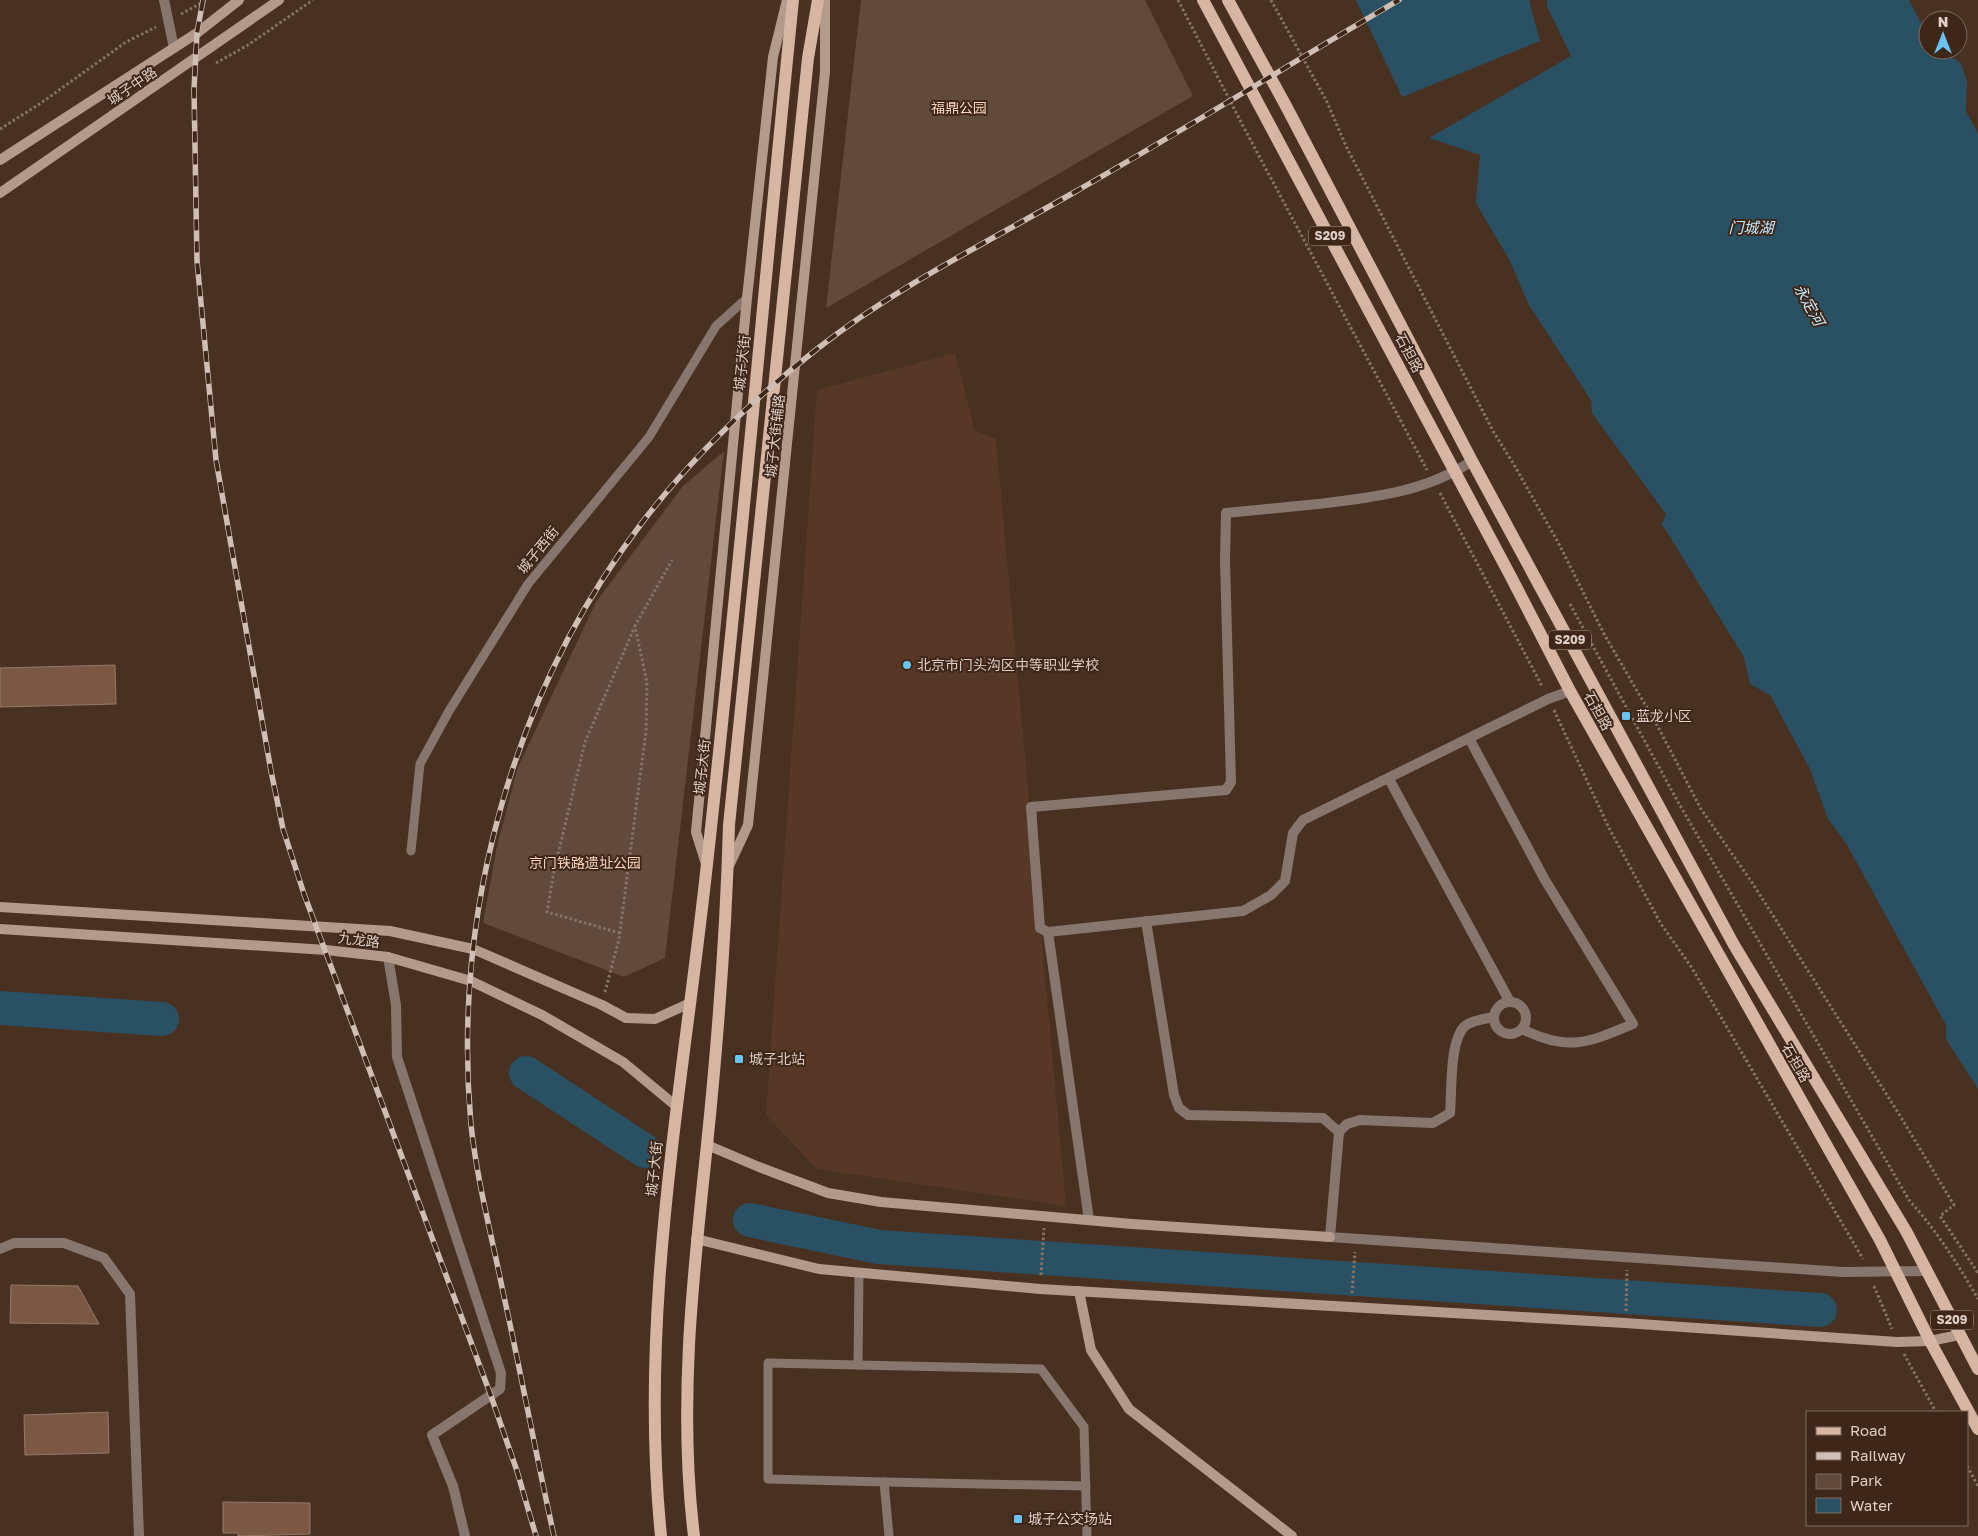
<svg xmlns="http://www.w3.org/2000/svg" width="1978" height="1536" viewBox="0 0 1978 1536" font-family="'Golos Text','Noto Sans SC',sans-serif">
	<rect width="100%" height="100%" fill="#493122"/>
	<polygon fill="#573826" points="955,353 975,431 996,439 1066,1206 817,1169 766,1115 817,390"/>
	<g fill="#61493b">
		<polygon points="861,0 1145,0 1193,96 826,308"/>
		<polygon points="724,451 665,958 624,977 483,923 497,846 518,767 596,602 683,486"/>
	</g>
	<g fill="#2a5064">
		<polygon points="1356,0 1529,0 1540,41 1402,97"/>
		<polygon points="1547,0 1909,0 1928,36 1928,50 1938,50 1960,62 1967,81 1966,111 1978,134 1978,1089 1946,1039 1946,1025 1846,843 1828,819 1810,769 1770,695 1750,684 1744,657 1662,524 1666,514 1592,413 1591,400 1529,305 1509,259 1476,203 1480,155 1429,138 1571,56 1547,6"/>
	</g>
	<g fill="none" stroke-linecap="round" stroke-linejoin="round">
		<g stroke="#2a5064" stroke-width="34">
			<polyline points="0,1008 162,1019"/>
			<polyline points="526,1073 645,1151"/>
			<polyline points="750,1220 879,1247 1820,1310"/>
		</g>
	</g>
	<g fill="#7b5844" stroke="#957969">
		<polygon points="115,665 116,704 0,707 0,668"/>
		<polygon points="11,1285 78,1286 99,1324 10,1323"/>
		<polygon points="108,1412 109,1453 25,1455 24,1415"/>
		<polygon points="223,1502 310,1503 310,1534 238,1536 238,1533 223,1533"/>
	</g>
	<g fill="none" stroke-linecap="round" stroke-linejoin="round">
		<g stroke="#877266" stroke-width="3" stroke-dasharray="2.5 2.5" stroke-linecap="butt">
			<polyline points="1178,0 1243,126 1427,470"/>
			<polyline points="1271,0 1327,102 1346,146 1493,431 1513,463 1559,544 1604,634 1657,725 1701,809 1753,884 1899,1114 1954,1205 1940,1216 1978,1273"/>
			<polyline points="181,14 207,0"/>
			<polyline points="216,63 248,45 313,0"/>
			<polyline points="0,129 41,103 126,42 156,27"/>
			<polyline points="1440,493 1542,686"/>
			<path d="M 1570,604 L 1678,802 L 1909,1200 C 1936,1230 1958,1264 1978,1299"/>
			<polyline points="1554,710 1609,828 1661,924 1692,968 1863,1259"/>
			<polyline points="620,933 547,912 554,871 585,742 635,626"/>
			<polyline points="605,992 619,939 646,731 647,683 635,626 672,560"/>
			<polyline points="1041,1275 1044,1228"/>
			<polyline points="1874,1286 1892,1329"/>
			<polyline points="1352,1293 1355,1252"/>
			<polyline points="1626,1311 1627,1270"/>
			<polyline points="1904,1354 1936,1412"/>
			<polyline points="1967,1466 1978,1486"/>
		</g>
		<g stroke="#87766d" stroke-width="9">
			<polyline points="411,851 420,764 449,711 528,584 649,437 716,326 747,298"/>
			<polyline points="858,1365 859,1273"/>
			<polyline points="884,1482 1086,1486"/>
			<polyline points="889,1536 884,1482 768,1479 768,1363 1041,1369 1084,1427 1087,1536"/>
		</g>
		<g stroke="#87766d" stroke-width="10">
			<polyline points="164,0 174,48"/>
			<path d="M 1472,461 C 1426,492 1371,498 1318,504 C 1287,507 1256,510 1226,513 L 1225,560 L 1231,782 L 1226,790 L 1031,807 L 1040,928 L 1048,932 L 1243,911 L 1271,895 L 1285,881 L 1293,833 L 1303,820 L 1548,699 L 1570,691"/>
			<path d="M 1470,740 L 1545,880 L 1633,1024 C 1588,1043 1568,1052 1522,1029"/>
			<polyline points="1389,779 1510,1002"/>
			<polyline points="1146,921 1174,1095 1179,1108 1188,1115 1323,1118 1339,1132"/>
			<polyline points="1048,932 1089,1220"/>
			<polyline points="388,957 396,1005 397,1057 501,1373 500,1389 432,1435 453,1486 465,1536"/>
			<circle cx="1510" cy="1018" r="16"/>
			<path d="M 1494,1017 C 1485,1019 1472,1020 1465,1026 C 1449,1041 1452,1092 1450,1113 L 1433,1123 L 1360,1120 L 1347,1124 L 1339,1132 L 1330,1237 L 1843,1272 L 1927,1271"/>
			<polyline points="0,1249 14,1243 64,1243 104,1258 130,1294 139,1536"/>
		</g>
		<g stroke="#b49a8b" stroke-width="10">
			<polyline points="0,160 197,33 239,0"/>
			<polyline points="0,193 279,0"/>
			<polyline points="706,864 696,832 747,298 773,57 787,0"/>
			<polyline points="729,866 748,825 825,72 825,0"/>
			<polyline points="0,907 390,931 473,949 602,1005 626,1018 655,1019 690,1003"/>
			<polyline points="0,929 326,950 388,957 471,981 542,1015 623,1062 676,1106"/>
			<polyline points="707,1145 759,1167 828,1193 881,1202 1132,1224 1330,1237"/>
			<polyline points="696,1239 819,1269 1040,1289 1625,1323 1897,1342 1930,1341 1959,1335"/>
			<polyline points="1079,1291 1091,1350 1129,1409 1292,1536"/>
		</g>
		<g stroke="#d6b5a2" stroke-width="12">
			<polyline points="1203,0 1510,575 1570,691 1880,1240 1930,1341 1978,1429"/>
			<polyline points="1228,0 1286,106 1472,461 1734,945 1906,1231 1978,1369"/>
			<path d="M 661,1536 C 638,1311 683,1087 707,864 C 739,577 764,288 793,0"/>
			<path d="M 694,1536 C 678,1406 693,1275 707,1145 C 718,1038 726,932 729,825 L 808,58 L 818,0"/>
		</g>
		<defs>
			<g id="rail">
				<polyline points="203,0 197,33 194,89 197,261 216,460 271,771 283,829 304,894 491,1396 517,1471 536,1536"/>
				<path d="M 554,1536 C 536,1455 521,1373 503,1292 C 492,1237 477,1181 471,1125 C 452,913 512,694 641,524 C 691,458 752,400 817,349 C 896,287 986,243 1073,193 C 1182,131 1290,64 1399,0"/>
			</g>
		</defs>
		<use href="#rail" stroke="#cfbeb4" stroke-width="5.5"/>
		<use href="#rail" stroke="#3e2719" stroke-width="4" stroke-dasharray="11" stroke-linecap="butt"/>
	</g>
	<g fill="#6ac3f1" stroke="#3e2719" stroke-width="2">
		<circle cx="907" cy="665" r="5"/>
		<rect x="1621" y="711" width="10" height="10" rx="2.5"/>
		<rect x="734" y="1054" width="10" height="10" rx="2.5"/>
		<rect x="1013" y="1514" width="10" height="10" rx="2.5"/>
	</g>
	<g text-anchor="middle" stroke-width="4" stroke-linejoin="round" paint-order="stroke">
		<g fill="#3e2719" stroke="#ae9c91" stroke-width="1">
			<rect x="1309" y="226.5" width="42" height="19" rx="4"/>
			<rect x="1549" y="630.5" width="42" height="19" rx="4"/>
			<rect x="1931" y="1310.5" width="42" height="19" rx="4"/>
		</g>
		<g font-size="12" font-weight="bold" fill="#decec5">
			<text x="1330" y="240">S209</text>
			<text x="1570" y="644">S209</text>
			<text x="1952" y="1324">S209</text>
		</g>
		<g font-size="14" fill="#decec5" stroke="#3e2719">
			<text transform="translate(132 86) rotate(-34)" y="5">城子中路</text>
			<text transform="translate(1409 353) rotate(62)" y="5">石担路</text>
			<text transform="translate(742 363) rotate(-84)" y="5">城子大街</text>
			<text transform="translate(775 436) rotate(-84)" y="5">城子大街辅路</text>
			<text transform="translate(538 550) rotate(-51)" y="5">城子西街</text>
			<text transform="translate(1598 711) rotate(61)" y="5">石担路</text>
			<text transform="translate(702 767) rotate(-84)" y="5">城子大街</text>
			<text transform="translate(359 940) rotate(7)" y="5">九龙路</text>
			<text transform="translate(1796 1063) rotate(60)" y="5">石担路</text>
			<text transform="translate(654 1169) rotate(-84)" y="5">城子大街</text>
		</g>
		<g font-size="14" fill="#fad4bf" stroke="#3e2719">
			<text x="959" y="113">福鼎公园</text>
			<text x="585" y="868">京门铁路遗址公园</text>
		</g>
		<g font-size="14" fill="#decec5" stroke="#3e2719" text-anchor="start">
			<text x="917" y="670">北京市门头沟区中等职业学校</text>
			<text x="1636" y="721">蓝龙小区</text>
			<text x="749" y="1064">城子北站</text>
			<text x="1028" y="1524">城子公交场站</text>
		</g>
		<g font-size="15" font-style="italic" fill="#c1e8fe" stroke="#3e2719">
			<text x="1751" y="233">门城湖</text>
			<text transform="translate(1809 305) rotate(61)" y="5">永定河</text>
		</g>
	</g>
	<rect x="1806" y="1411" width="162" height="115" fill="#3e2719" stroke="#7e6a5e"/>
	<rect x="1816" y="1427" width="25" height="8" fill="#d6b5a2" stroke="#7e6a5e"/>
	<text x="1850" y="1436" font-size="15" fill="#decec5">Road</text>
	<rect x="1816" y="1452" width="25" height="8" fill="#cfbeb4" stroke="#7e6a5e"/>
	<text x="1850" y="1461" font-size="15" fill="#decec5">Railway</text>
	<rect x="1816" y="1474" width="25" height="15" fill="#61493b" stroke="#7e6a5e"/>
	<text x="1850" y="1486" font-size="15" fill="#decec5">Park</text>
	<rect x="1816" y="1498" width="25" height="15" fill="#2a5064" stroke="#7e6a5e"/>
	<text x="1850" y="1511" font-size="15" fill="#decec5">Water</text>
	<g transform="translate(1943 35)"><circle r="24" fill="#3e2719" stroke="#7e6a5e"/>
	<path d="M0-4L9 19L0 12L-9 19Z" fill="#6ac3f1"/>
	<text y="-8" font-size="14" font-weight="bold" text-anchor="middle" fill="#decec5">N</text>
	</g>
</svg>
